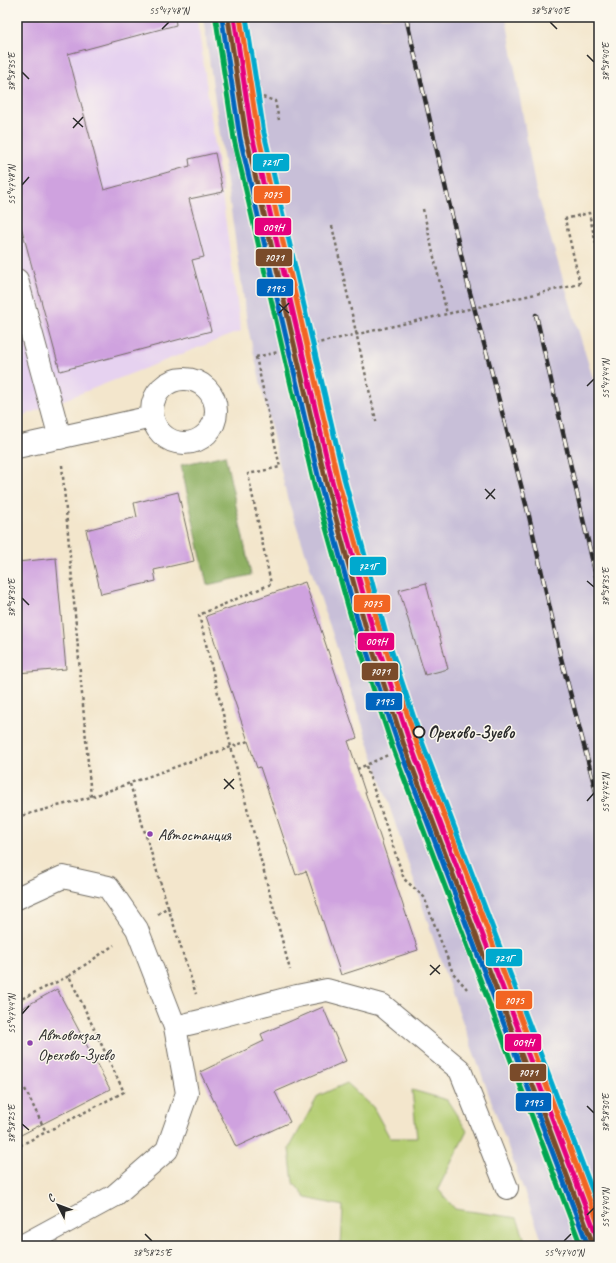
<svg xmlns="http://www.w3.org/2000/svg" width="616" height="1263" viewBox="0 0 616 1263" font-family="Caveat,sans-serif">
	<rect width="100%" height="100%" fill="#fbf7ec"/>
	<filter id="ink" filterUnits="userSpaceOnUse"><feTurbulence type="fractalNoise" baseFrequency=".025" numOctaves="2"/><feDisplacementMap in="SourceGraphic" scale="8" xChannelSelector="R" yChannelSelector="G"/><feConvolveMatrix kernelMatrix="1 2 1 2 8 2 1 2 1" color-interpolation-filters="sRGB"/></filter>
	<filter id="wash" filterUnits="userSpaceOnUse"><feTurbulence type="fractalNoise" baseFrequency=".012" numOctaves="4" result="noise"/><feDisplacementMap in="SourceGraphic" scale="16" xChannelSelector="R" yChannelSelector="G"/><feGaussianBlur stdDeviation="0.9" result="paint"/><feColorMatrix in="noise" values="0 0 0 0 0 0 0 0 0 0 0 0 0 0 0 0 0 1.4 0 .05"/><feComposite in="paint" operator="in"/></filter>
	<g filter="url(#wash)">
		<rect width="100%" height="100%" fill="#f3e6cc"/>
		<polygon fill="#e6d2f0" points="17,17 197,17 241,331 17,418"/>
		<polygon fill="#c8bfd8" points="203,17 506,17 535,186 599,399 599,1246 544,1246 443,968 287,497 248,328"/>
		<polygon fill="#b4cd72" stroke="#707c4e" points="347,1083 373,1107 390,1138 417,1138 412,1090 447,1100 467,1131 438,1189 455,1209 517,1218 527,1246 341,1246 343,1206 306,1198 293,1182 289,1149 318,1096"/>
		<polygon fill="#8fb064" stroke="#5d6e48" points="225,455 251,575 207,585 181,465"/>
		<g id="blocks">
			<g fill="#cfa2df">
				<polygon points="17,17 175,17 176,25 68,54 104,190 190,166 189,159 215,153 223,192 189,199 204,257 192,260 211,331 60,371 17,211"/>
				<polygon points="178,492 194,561 154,570 156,581 101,594 86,530 137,517 134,503"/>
				<polygon points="56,558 66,669 17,673 17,562"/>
				<polygon points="305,582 357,738 348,741 418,950 341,975 306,871 296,875 260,767 257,768 206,616"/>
				<polygon points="426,583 448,669 425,675 399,590"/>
				<polygon points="57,989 110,1089 17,1137 17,1011"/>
				<polygon points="323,1007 346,1061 275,1092 290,1122 236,1147 200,1072 264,1041 261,1034"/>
			</g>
		</g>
	</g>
	<g filter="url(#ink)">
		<use href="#blocks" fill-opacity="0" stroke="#716c63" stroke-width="1"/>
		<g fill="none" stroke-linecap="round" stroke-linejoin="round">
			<defs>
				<g id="minor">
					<polyline points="17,280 60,438"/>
					<circle cx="184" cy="411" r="32"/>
					<polyline points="17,447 152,417"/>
					<polyline points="17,898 63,877 108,887 137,929 175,1027 187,1093 167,1150 114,1196 22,1246"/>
					<polyline points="175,1027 205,1020 297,996 327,990 382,1005 460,1070 507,1188"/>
				</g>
			</defs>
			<use href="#minor" stroke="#716c63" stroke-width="24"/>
			<g stroke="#716c63" stroke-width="2.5" stroke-dasharray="3 3" stroke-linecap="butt">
				<polyline points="223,17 234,88 275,101 279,120"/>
				<polyline points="423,209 447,314"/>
				<polyline points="332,226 377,425"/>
				<polyline points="580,284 565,219 589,213 599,257"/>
				<polyline points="256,357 280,467 248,474 271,584 199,615 231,747 290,970"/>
				<polyline points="62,465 91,797"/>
				<polyline points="366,766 404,879 424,897 453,973 467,989"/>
				<polyline points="357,769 388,755"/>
				<polyline points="130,784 168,907 158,914"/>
				<polyline points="17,817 91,797 248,741"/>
				<polyline points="168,907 196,994"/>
				<polyline points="69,976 114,945"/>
				<polyline points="17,1001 69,976 124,1092 17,1147"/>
				<polyline points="25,1089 46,1132"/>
			</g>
			<use href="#minor" stroke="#fff" stroke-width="22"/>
			<defs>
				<g id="rail">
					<polyline points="406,17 469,289 489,362 529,516 561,658 599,803"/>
					<polyline points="536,315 599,589"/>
				</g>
			</defs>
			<use href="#rail" stroke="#2b2b2b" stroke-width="4.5"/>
			<use href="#rail" stroke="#fbf7ec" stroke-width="3" stroke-dasharray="9" stroke-linecap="butt"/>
			<polyline stroke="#716c63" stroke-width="2.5" stroke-dasharray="3 3" stroke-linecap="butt" points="256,357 580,284"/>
			<defs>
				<polyline id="rail-1" points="234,17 252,135 332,481 375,637 410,743 599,1242"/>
				<polyline id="rail-2" points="228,18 246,136 326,482 369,639 404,745 593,1244"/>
				<polyline id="rail-3" points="240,17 258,134 338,480 381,635 416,741 599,1225"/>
				<polyline id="rail-4" points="222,19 240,138 320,484 363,640 399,747 588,1246"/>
				<polyline id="rail-5" points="246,17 264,133 344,478 386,634 421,739 599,1208"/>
				<polyline id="rail-6" points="216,20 234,139 314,485 358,642 393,749 581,1246"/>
			</defs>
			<use href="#rail-1" stroke="#fbf7ec" stroke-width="8"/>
			<use href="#rail-2" stroke="#fbf7ec" stroke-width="8"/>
			<use href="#rail-3" stroke="#fbf7ec" stroke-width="8"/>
			<use href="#rail-4" stroke="#fbf7ec" stroke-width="8"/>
			<use href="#rail-5" stroke="#fbf7ec" stroke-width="8"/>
			<use href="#rail-6" stroke="#fbf7ec" stroke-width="8"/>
			<use href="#rail-1" stroke="#e5007d" stroke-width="5"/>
			<use href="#rail-2" stroke="#7a4b2a" stroke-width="5"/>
			<use href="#rail-3" stroke="#f26522" stroke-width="5"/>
			<use href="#rail-4" stroke="#0065bd" stroke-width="5"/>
			<use href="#rail-5" stroke="#00a9ce" stroke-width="5"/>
			<use href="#rail-6" stroke="#00a651" stroke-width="5"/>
		</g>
	</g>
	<path fill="none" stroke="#2b2b2b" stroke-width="1.5" d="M 550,22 L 557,29M 162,29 L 169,22M 587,55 L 594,62M 22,72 L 29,79M 73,118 L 83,127M 73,128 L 83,117M 22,185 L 29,177M 279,304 L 289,313M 279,313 L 289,303M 587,386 L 594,379M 485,489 L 495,499M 486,499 L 495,489M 587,581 L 594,587M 22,598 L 29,605M 224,779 L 234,789M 224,789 L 234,779M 587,801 L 594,793M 430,965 L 440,974M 430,975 L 440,965M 22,1014 L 29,1006M 587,1106 L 594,1113M 22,1124 L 29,1130M 587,1215 L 594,1208M 145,1234 L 152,1241M 564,1241 L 571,1234"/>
	<circle fill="#fbf7ec" stroke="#2b2b2b" stroke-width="2" cx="419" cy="732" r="5.5"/>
	<g fill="#8e44ad" stroke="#fbf7ec" stroke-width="1.5">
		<circle cx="150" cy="834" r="3.5"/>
		<circle cx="30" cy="1043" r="3.5"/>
	</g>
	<g text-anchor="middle" stroke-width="3" stroke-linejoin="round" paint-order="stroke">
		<g font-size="16" fill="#2b2b2b" stroke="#fbf7ec" text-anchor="start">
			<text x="158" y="840">Автостанция</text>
			<text x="38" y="1040">Автовокзал<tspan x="38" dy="20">Орехово-Зуево</tspan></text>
		</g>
		<g font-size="17" font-weight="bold" fill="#2b2b2b" stroke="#fbf7ec" text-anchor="start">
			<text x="428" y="738">Орехово-Зуево</text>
		</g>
	</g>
	<g stroke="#fbf7ec" stroke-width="1.5">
		<rect x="252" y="153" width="38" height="19" rx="4" fill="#00a9ce"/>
		<rect x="253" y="185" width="38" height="19" rx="4" fill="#f26522"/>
		<rect x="254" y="217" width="38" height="19" rx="4" fill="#e5007d"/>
		<rect x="255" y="248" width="38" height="19" rx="4" fill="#7a4b2a"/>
		<rect x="256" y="278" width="38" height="19" rx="4" fill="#0065bd"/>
		<rect x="349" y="556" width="38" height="20" rx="4" fill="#00a9ce"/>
		<rect x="353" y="594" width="38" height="19" rx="4" fill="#f26522"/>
		<rect x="357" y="632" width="38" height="19" rx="4" fill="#e5007d"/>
		<rect x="361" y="662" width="38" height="19" rx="4" fill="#7a4b2a"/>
		<rect x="365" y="692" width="38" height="19" rx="4" fill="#0065bd"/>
		<rect x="485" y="948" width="38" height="19" rx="4" fill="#00a9ce"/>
		<rect x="495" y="990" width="38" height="20" rx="4" fill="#f26522"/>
		<rect x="504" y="1033" width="38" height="19" rx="4" fill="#e5007d"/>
		<rect x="509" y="1063" width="38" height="19" rx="4" fill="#7a4b2a"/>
		<rect x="515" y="1092" width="37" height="20" rx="4" fill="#0065bd"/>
	</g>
	<g font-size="11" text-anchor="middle" font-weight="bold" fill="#fff">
		<text x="271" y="166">721Г</text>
		<text x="272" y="198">7075</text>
		<text x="273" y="231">009Н</text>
		<text x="274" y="261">7071</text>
		<text x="275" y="292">7195</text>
		<text x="368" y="570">721Г</text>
		<text x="372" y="607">7075</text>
		<text x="376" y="645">009Н</text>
		<text x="380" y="675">7071</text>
		<text x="384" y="705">7195</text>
		<text x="504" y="962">721Г</text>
		<text x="514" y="1004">7075</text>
		<text x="523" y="1046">009Н</text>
		<text x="528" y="1076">7071</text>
		<text x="533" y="1106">7195</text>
	</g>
	<rect width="616" height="1263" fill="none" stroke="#fbf7ec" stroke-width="44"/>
	<g transform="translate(58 1205) rotate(312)" stroke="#fbf7ec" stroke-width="3" paint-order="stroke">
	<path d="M0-3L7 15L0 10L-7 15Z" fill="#2b2b2b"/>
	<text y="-6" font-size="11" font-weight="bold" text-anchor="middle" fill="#2b2b2b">С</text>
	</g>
	<rect x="22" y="22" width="572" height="1219" fill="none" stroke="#2b2b2b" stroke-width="1.5"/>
	<g font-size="10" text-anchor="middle" fill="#2b2b2b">
		<text x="169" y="14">55°47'48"N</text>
		<text x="550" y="14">38°58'40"E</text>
		<text transform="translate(605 62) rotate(-90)" y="4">38°58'40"E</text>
		<text transform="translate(11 72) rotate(-90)" y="4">38°58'35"E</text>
		<text transform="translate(11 185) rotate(-90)" y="4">55°47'48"N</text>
		<text transform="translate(605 379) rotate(-90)" y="4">55°47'44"N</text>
		<text transform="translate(605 587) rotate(-90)" y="4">38°58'35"E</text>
		<text transform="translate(11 598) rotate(-90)" y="4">38°58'30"E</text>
		<text transform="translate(605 793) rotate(-90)" y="4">55°47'42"N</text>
		<text transform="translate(11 1014) rotate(-90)" y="4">55°47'44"N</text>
		<text transform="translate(605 1113) rotate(-90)" y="4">38°58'30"E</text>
		<text transform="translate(11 1124) rotate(-90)" y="4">38°58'25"E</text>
		<text transform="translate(605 1208) rotate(-90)" y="4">55°47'40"N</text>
		<text x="152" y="1256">38°58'25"E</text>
		<text x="564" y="1256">55°47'40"N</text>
	</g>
</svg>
